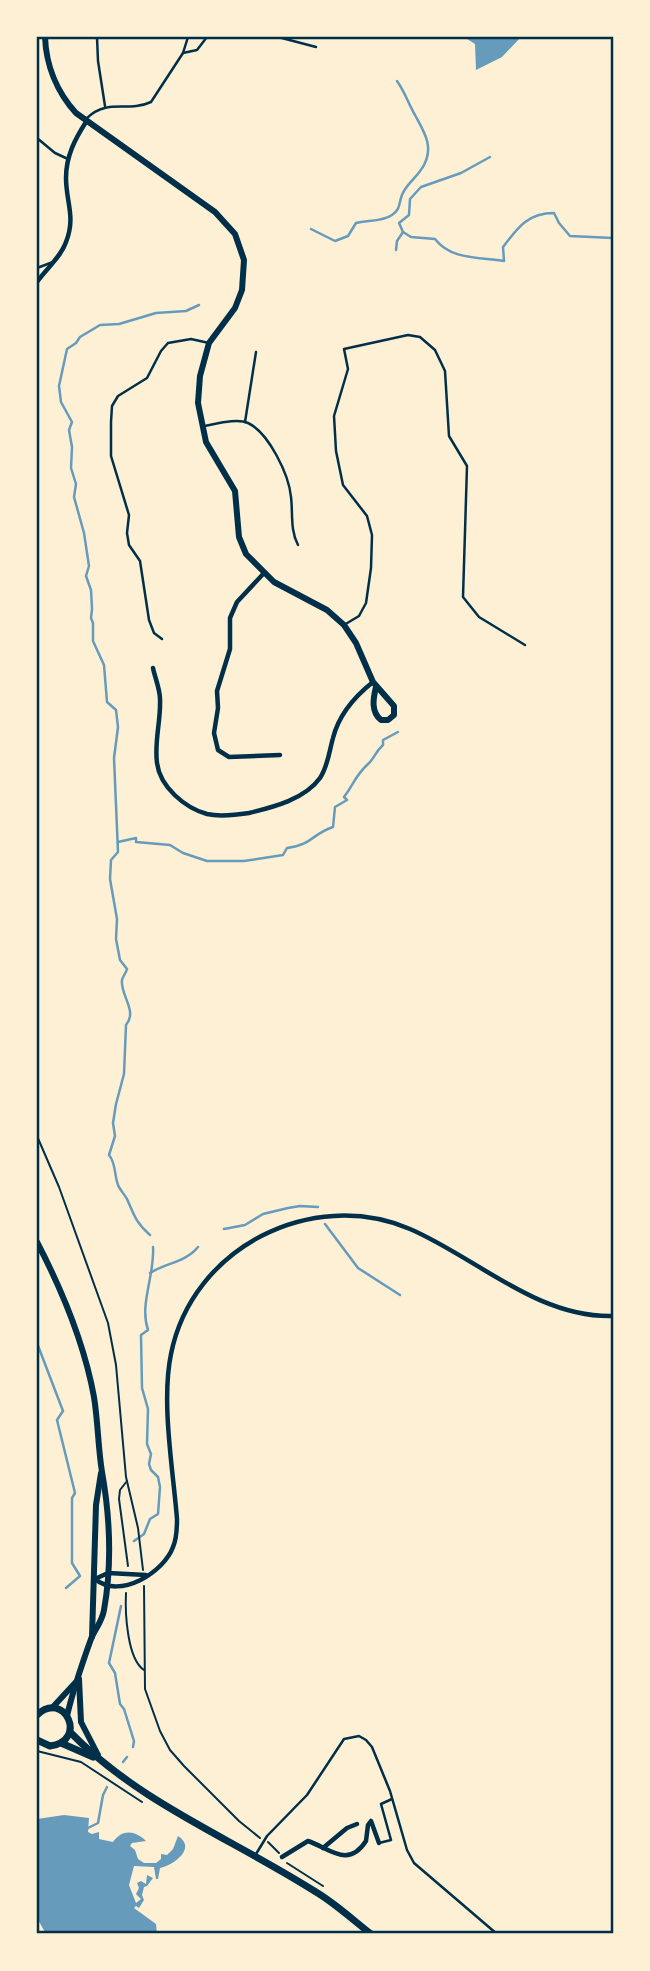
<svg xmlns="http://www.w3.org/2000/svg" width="650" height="1971" viewBox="0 0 650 1971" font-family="Lato,sans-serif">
	<rect width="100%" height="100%" fill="#fdf0d5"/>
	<g fill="#669bbc">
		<polygon points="464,37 521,37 502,57 476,70 475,44"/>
		<path d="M 64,1815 L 89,1818 L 88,1832 L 92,1834 L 99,1832 L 99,1839 L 113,1842 C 122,1829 135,1830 146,1841 L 132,1843 L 130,1846 L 135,1850 L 138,1859 L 144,1863 L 156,1863 L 161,1859 L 161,1854 L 167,1855 L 173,1849 L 178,1836 C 197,1848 174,1865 160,1868 L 158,1879 L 156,1879 L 154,1867 L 134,1866 L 129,1885 L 136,1903 L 141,1899 L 136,1894 L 139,1888 L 137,1883 L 141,1881 L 146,1884 L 147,1875 L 153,1878 L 147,1886 L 144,1887 L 142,1895 L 144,1900 L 139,1908 L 136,1906 L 134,1908 L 156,1924 L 157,1934 L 46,1934 L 37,1918 L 37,1819 Z"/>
	</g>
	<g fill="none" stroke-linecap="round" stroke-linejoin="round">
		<g stroke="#669bbc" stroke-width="2.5">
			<path d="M 311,229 L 335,241 L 348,236 L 356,223 C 367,220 382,222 392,215 C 402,209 398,200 404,191 C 409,182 419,175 424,165 C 434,146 424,132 415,115 C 408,103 405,92 397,81"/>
			<polyline points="403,232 399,223 409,215 410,199 421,187 461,173 490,157"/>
			<path d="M 396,250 L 397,241 L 403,232 L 411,237 L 435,239 C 451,260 479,257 504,261 L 503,247 C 518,227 528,213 554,213 L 559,223 L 570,236 L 613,238"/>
			<path d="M 118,842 L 136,838 L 136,842 L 170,845 L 183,853 L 207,861 L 244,861 L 283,855 L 287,848 C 312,845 312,834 333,827 L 335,807 L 347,800 L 344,797 C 355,783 354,777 368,764 C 374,759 375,752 383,745 L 383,740 L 398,732"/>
			<polyline points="325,1224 358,1268 400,1295"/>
			<polyline points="224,1229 245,1225 263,1214 288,1208 300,1206 318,1207"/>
			<path d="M 150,1235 C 136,1223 134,1215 127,1199 C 125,1195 120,1190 118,1185 C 114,1174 116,1163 109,1155 L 115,1136 L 113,1123 L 116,1104 L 124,1074 L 126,1025 C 138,1011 120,995 122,980 C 123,976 126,973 127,969 L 120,960 L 116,939 L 117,919 L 110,879 L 111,860 L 118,852 L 114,758 L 118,727 L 116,710 L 107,702 L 104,665 L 93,641 L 93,623 L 91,618 L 92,609 L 91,590 L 86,576 L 89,566 L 84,533 L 74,497 L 76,484 L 71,468 L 72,447 L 69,430 L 72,422 L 61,402 L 59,386 L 67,349 L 76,343 L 80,337 L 100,325 L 119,324 L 156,313 L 186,311 L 199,305"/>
			<path d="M 150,1273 C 166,1263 186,1262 198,1247"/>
			<polyline points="37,1343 63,1411 57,1420 75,1493 72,1498 72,1563 80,1576 66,1588"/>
			<path d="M 134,1541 L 144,1534 L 150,1519 L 158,1514 L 160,1487 L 158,1477 L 151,1470 L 149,1464 L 151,1454 L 147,1444 L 148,1409 L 142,1388 L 141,1335 L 148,1330 C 139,1304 155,1275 153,1247"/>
			<polyline points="121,1606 109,1663 115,1673 120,1704 124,1709 134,1741 133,1747"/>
			<polyline points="123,1762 127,1757"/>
			<polyline points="88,1828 98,1823 103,1795 107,1787"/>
		</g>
		<g stroke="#003049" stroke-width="2">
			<polyline points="37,1136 59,1187 108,1323 116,1365 126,1477 138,1528 143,1570"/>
			<polyline points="127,1481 120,1490 119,1499 128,1566"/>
			<polyline points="144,1586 145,1689 160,1731 170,1750 184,1766 239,1821 260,1838"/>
			<path d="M 126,1593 C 125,1612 127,1659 144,1670"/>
			<polyline points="37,1751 81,1762 142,1802"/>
			<polyline points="268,1842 279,1853"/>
			<polyline points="287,1863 323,1886"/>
		</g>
		<g stroke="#003049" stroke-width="2.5">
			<polyline points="97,37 98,61 105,106"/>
			<polyline points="278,37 316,47"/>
			<polyline points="183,53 197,50 207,37"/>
			<path d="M 87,118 C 108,98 127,113 151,102 L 183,53 L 188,37"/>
			<polyline points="37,138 55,153 68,159"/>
			<polyline points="37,268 53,262"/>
			<polyline points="245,422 256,352"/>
			<path d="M 204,426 C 216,424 237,418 248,423 C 269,433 289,475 291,497 C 293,513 290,530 298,545"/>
			<polyline points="344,625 359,616 366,603 371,568 372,535 367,516 343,485 336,451 334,416 348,369 344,349 408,335 420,337 435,350 445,371 449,436 467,466 463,597 479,617 525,645"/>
			<polyline points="162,639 154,633 149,620 140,561 129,545 127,533 129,515 111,456 111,422 112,406 118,396 147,378 161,351 168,343 191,339 209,343"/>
			<polyline points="379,1843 391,1840 381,1804 392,1799"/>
			<polyline points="256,1854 267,1836 307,1795 344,1739 359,1736 366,1740 372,1747 390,1791 407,1850 414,1863 497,1934"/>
		</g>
		<g stroke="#003049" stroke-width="4.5">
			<path d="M 37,282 C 46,269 61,257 66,242 C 76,217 66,202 66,178 C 66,156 75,139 86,122"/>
			<polyline points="264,573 237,602 230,618 230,649 217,691 218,708 214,733 218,750 229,757 280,755"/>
			<path d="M 153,668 C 155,678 160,689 160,699 C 161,721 154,742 157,763 C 160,787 185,808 207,814 C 220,817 236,815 249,813 C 274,807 305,799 320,778 C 328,766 329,752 333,738 C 339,714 354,697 373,682"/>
			<path d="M 95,1579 C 120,1600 164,1572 173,1547 C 177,1538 177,1528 177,1519 C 173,1469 161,1402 171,1354 C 192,1248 311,1187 410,1229 C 477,1258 537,1318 613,1316"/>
			<polyline points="95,1579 108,1573 146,1575"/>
			<polyline points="323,1848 347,1828 357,1824"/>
			<path d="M 282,1857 L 308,1841 C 329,1848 348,1869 366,1841 L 368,1825 L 371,1821 L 379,1843"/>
		</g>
		<path stroke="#003049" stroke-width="6" d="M 45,37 C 46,65 57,92 76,113 L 215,212 L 235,234 L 244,260 L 242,290 L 235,308 L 209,343 L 200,376 L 198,403 L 206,442 L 235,491 L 239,537 L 246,554 L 274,582 L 327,610 L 344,625 L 356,643 L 373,682 L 394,706 L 394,715 L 388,720 L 381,720 C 371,712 373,699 376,687"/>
		<g stroke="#003049" stroke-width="6">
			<path d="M 37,1242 C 63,1292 84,1342 94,1397 C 98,1422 98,1447 102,1472 C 110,1517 112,1565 104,1610 C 102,1622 95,1629 91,1639 C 82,1664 73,1690 67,1716"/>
			<polyline points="92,1637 96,1505 101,1473"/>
			<polyline points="79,1679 81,1722 98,1755"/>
			<polyline points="52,1708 75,1683"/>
		</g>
		<g stroke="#003049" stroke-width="7">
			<path d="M 37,1715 C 64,1689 89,1741 50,1746 L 37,1740"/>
			<path d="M 70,1732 C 139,1803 233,1839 316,1892 C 336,1904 353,1920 371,1934"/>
			<polyline points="61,1743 93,1757"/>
		</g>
	</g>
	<rect width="650" height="1971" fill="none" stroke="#fdf0d5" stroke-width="77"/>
	<rect x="38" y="38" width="574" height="1894" fill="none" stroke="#003049" stroke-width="2.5"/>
</svg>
